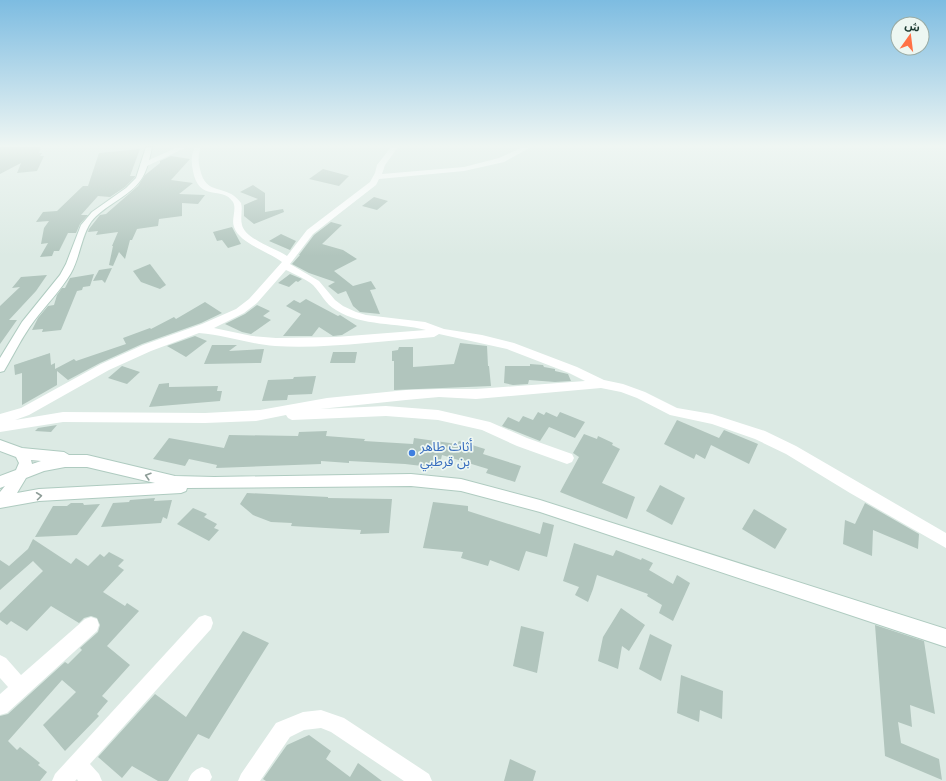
<svg xmlns="http://www.w3.org/2000/svg" width="946" height="781" viewBox="0 0 946 781" font-family="Inter,'Noto Sans Arabic',sans-serif">
	<rect width="100%" height="100%" fill="#dceae4"/>
	<g fill="#b1c5bd">
		<polygon points="0,147 41,147 39,153 42,153 40,156 44,156 37,171 17,173 21,163 0,174"/>
		<polygon points="140,149 130,176 135,176 135,177 125,187 110,197 98,196 81,215 88,215 80,224 76,233 68,233 59,251 54,251 52,256 40,257 48,243 41,244 44,228 49,221 36,222 43,212 57,211 83,186 88,186 99,153"/>
		<polygon points="171,156 190,159 171,180 193,183 179,194 205,195 198,204 182,203 182,216 159,219 158,226 137,229 132,240 130,240 125,259 119,252 113,266 109,265 113,246 112,246 118,232 96,235 98,231 88,232 89,229 100,215 106,214 138,186 145,175 160,163 160,161"/>
		<polygon points="323,169 349,176 339,186 309,179"/>
		<polygon points="253,185 265,193 265,212 283,209 284,212 254,224 244,216 244,205 258,199 240,192"/>
		<polygon points="374,197 388,201 377,210 362,206"/>
		<polygon points="331,222 342,225 322,244 343,250 357,259 334,271 353,286 371,281 376,289 370,290 380,314 360,312 353,306 346,291 338,294 328,286 335,282 309,273 292,264 300,255 299,255 314,235"/>
		<polygon points="232,227 241,244 228,248 222,240 217,241 213,232"/>
		<polygon points="281,234 296,241 290,250 269,241"/>
		<polygon points="150,264 166,285 160,289 141,282 133,271"/>
		<polygon points="112,268 105,283 102,280 93,281 99,270"/>
		<polygon points="94,274 90,286 83,287 82,290 77,291 61,330 42,332 43,329 32,330 38,318 48,306 54,305 57,295 62,288 65,288 70,278"/>
		<polygon points="290,274 302,279 298,282 296,281 289,287 278,283"/>
		<polygon points="47,275 36,291 9,320 17,320 0,344 0,306 20,287 12,288 21,277"/>
		<polygon points="306,299 338,316 340,315 357,326 342,335 333,336 319,327 312,336 283,336 301,314 286,306 294,300 300,303"/>
		<polygon points="205,302 222,313 201,323 142,344 100,363 68,380 57,371 57,385 22,405 22,373 15,375 14,365 50,353 51,365 55,363 55,369 74,359 76,361 126,344 123,338 150,328 151,329 174,317 176,319"/>
		<polygon points="257,305 270,311 263,316 271,320 251,334 242,332 225,324 245,314"/>
		<polygon points="195,336 207,341 186,357 167,346"/>
		<polygon points="460,343 487,346 488,366 489,366 491,386 394,390 394,361 392,361 392,351 398,350 399,347 413,347 413,367 454,364"/>
		<polygon points="212,345 237,345 229,351 264,349 261,363 204,364"/>
		<polygon points="333,352 357,352 355,363 330,363"/>
		<polygon points="530,364 543,365 544,367 555,369 555,371 568,374 571,381 555,382 529,380 528,384 513,385 504,383 505,366 530,366"/>
		<polygon points="122,366 140,372 127,384 108,378"/>
		<polygon points="316,376 312,394 288,395 287,400 262,401 268,380 293,379 294,377"/>
		<polygon points="169,383 169,387 218,386 217,391 222,391 220,401 149,407 159,384"/>
		<polygon points="538,412 544,415 546,412 557,417 560,412 585,422 575,438 549,427 540,441 502,426 508,417 519,422 523,416 533,420"/>
		<polygon points="677,420 719,438 724,430 758,444 749,464 711,445 705,459 696,454 694,459 664,444"/>
		<polygon points="57,425 51,432 35,431 38,428"/>
		<polygon points="327,431 326,436 365,439 364,441 413,444 414,438 457,444 459,441 485,449 483,454 521,466 515,482 486,473 488,469 442,455 439,468 405,464 349,461 349,463 321,461 321,464 216,468 217,465 189,459 185,466 153,459 169,438 224,448 229,435 298,436 299,432"/>
		<polygon points="584,434 597,439 598,436 613,443 612,445 620,449 602,483 635,497 627,519 560,492 579,457 573,453"/>
		<polygon points="660,485 685,498 672,525 646,511"/>
		<polygon points="247,493 328,497 328,498 392,499 389,533 360,534 361,530 291,526 292,523 271,522 253,515 240,504"/>
		<polygon points="155,498 154,501 172,500 167,519 163,517 161,523 101,527 113,503 129,502 130,500"/>
		<polygon points="433,502 468,506 468,511 540,534 543,522 554,525 547,557 526,551 519,571 490,560 488,566 461,558 463,552 423,548"/>
		<polygon points="71,503 83,503 84,505 100,504 77,535 35,537 53,506 67,506"/>
		<polygon points="865,503 919,534 918,549 873,530 872,556 843,544 845,520 855,524"/>
		<polygon points="193,508 207,514 204,517 217,524 214,528 219,530 209,541 177,524"/>
		<polygon points="754,509 787,529 775,549 742,529"/>
		<polygon points="33,539 71,564 76,558 88,566 100,554 104,557 109,552 124,560 118,566 124,570 103,592 125,606 127,603 139,611 107,646 130,665 102,696 108,701 97,714 99,716 65,751 43,725 76,692 62,680 8,741 17,750 20,747 40,763 38,765 47,772 40,781 0,781 0,716 8,714 65,662 68,664 82,650 80,648 98,632 100,625 97,618 91,616 84,618 79,623 51,606 27,631 11,621 7,625 0,620 0,613 43,571 33,561 0,590 0,560 9,566 28,549"/>
		<polygon points="574,543 613,556 616,550 641,560 642,558 653,563 649,570 673,584 677,575 690,583 673,621 659,613 662,605 647,596 648,594 597,575 593,589 588,602 575,595 579,587 563,581"/>
		<polygon points="621,608 645,625 629,651 622,646 618,669 598,661 603,637"/>
		<polygon points="875,625 924,641 935,714 910,705 912,727 898,722 901,743 939,759 942,780 885,756"/>
		<polygon points="521,626 544,632 537,673 513,666"/>
		<polygon points="243,631 269,643 209,739 198,734 168,781 158,781 132,766 122,778 98,757 155,694 186,717"/>
		<polygon points="650,634 672,645 661,681 639,669"/>
		<polygon points="681,675 723,691 722,719 700,710 699,722 677,713"/>
		<polygon points="309,735 331,751 326,759 350,777 358,763 382,781 266,781 263,779 287,745"/>
		<polygon points="510,759 536,771 533,781 504,781"/>
	</g>
	<g fill="none" stroke-linecap="round" stroke-linejoin="round">
		<defs>
			<g id="secondary">
				<path d="M 146,147 L 152,147 C 146,178 141,185 115,202 C 106,208 97,214 91,222 C 81,237 80,257 71,273 C 61,290 46,305 34,321 C 22,337 14,354 4,371 L 0,372 L 0,358 L 22,322 L 60,275 L 66,264 L 81,225 L 92,212 L 126,188 L 136,178 Z"/>
				<path d="M 0,440 L 22,448 L 64,452 L 69,455 L 87,455 L 175,476 L 214,477 L 411,474 L 461,479 L 540,500 L 946,629 L 946,647 L 540,512 L 461,491 L 411,486 L 187,488 L 186,491 L 181,493 L 39,501 L 0,508 L 0,492 L 5,486 L 0,488 L 0,476 L 16,470 L 19,463 L 16,457 L 0,451 ZM 31,460 L 41,461 L 32,464 ZM 65,467 L 87,467 L 155,483 L 39,489 L 17,493 L 26,478 L 44,471 Z"/>
			</g>
		</defs>
		<use href="#secondary" stroke="#afcbc0" stroke-width="2"/>
		<g fill="#fff" fill-rule="evenodd">
			<polygon points="178,147 187,147 147,166 144,166 140,164"/>
			<path d="M 195,147 L 201,147 C 198,154 198,161 200,169 C 206,198 226,182 241,203 C 243,210 240,217 242,225 C 245,239 275,248 287,256 L 307,230 L 370,182 L 375,173 L 377,165 L 391,147 L 398,147 L 385,165 L 382,174 L 464,167 L 499,158 L 523,147 L 531,147 L 504,162 L 464,171 L 379,179 L 376,185 L 313,234 L 290,264 L 319,281 L 335,300 L 343,306 L 356,312 L 366,315 L 425,322 L 444,329 L 482,335 L 514,343 L 577,367 L 604,380 L 623,384 L 645,392 L 677,408 L 712,414 L 765,431 L 796,446 L 946,533 L 946,548 L 850,493 L 786,454 L 755,439 L 712,424 L 670,415 L 637,398 L 621,392 L 601,388 L 476,399 L 439,397 L 406,400 L 320,409 L 386,406 L 438,410 L 490,422 L 527,438 L 572,454 L 574,458 L 572,462 L 567,464 L 517,446 L 482,430 L 438,420 L 386,416 L 292,420 L 288,418 L 286,415 L 256,421 L 205,423 L 63,422 L 0,432 L 0,414 L 21,408 L 101,364 L 143,345 L 202,324 L 236,309 L 249,299 L 282,262 C 268,251 240,244 234,227 C 231,219 237,209 233,202 C 222,185 199,203 193,171 C 191,162 191,154 195,147 ZM 286,270 C 294,274 306,279 313,285 C 321,293 325,304 336,310 C 363,327 396,322 426,330 L 336,337 L 276,338 L 252,336 L 214,328 L 244,313 L 257,303 ZM 199,333 C 225,335 249,344 275,346 C 327,349 381,341 434,337 L 439,334 L 507,349 L 569,373 L 585,381 L 476,389 L 439,389 L 406,390 L 327,398 L 260,410 L 205,413 L 63,412 L 15,420 L 29,415 L 109,370 L 151,351 Z"/>
			<polygon points="205,615 211,617 213,623 211,629 90,764 99,774 102,781 78,781 77,779 75,781 52,781 55,774 199,617"/>
			<polygon points="91,617 97,619 99,625 97,631 7,713 0,715 0,694 8,687 0,678 0,655 6,658 21,675 85,619"/>
			<polygon points="321,710 344,718 429,774 432,781 404,781 331,732 321,728 304,730 290,737 260,781 238,781 241,774 276,723 303,712"/>
			<path d="M 202,767 L 209,770 L 212,777 L 210,781 L 188,781 C 191,773 194,770 202,767 Z"/>
		</g>
		<use href="#secondary" fill="#fff" fill-rule="evenodd"/>
	</g>
	<defs><path id="oneway-chevron" d="M-2-3.5L2.5 0L-2 3.5" fill="none" stroke-width="1.6" stroke-linecap="round" stroke-linejoin="round"/></defs>
	<g stroke="#8e9d98">
		<use href="#oneway-chevron" transform="translate(148 476) rotate(-163)"/>
		<use href="#oneway-chevron" transform="translate(39 496) rotate(-7)"/>
	</g>
	<linearGradient id="sky" x2="0" y2="1"><stop stop-color="#7dbce1"/><stop offset="0.57" stop-color="#eff6f3"/><stop offset="1" stop-color="#eff6f3" stop-opacity="0"/></linearGradient>
	<rect width="946" height="256" fill="url(#sky)"/>
	<circle fill="#3f7fe0" stroke="#edf7f2" stroke-width="1.5" cx="412" cy="453" r="4"/>
	<g text-anchor="middle" stroke-width="3.5" stroke-linejoin="round" paint-order="stroke">
		<g font-size="13" fill="#366cbe" stroke="#edf7f2" text-anchor="start">
			<text x="420" y="451">أثاث طاهر<tspan x="420" dy="15">بن قرطبي</tspan></text>
		</g>
	</g>
	<g transform="translate(910 36) rotate(14)"><circle r="19" fill="#edf7f2" stroke="#9aaca5"/>
	<path d="M0-3L7 15L0 10L-7 15Z" fill="#ff7146"/>
	<text y="-6" font-size="11" font-weight="bold" text-anchor="middle" fill="#1d3b32">ش</text>
	</g>
</svg>
